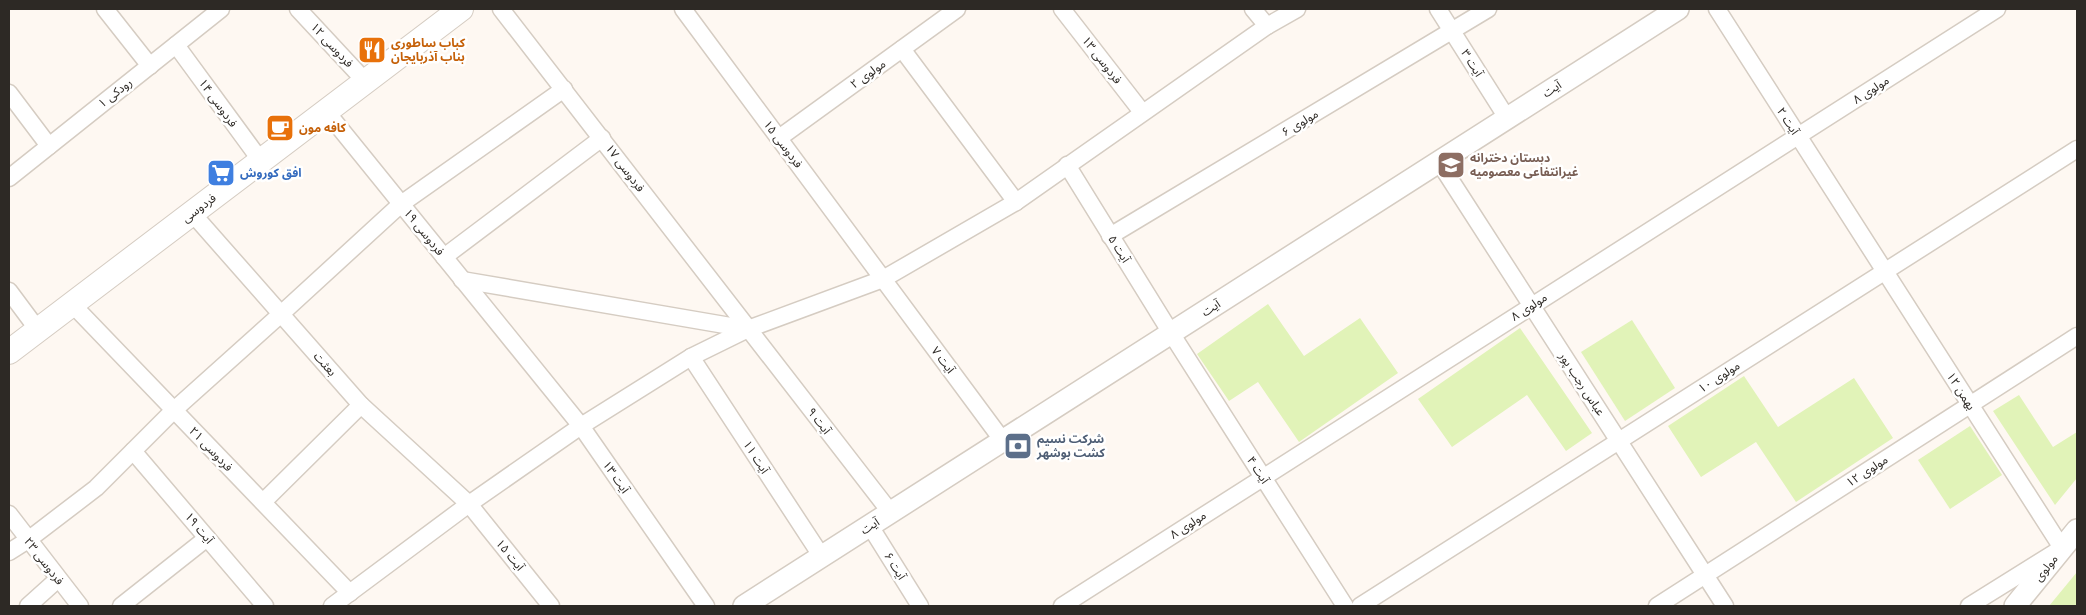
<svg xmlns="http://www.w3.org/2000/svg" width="2086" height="615" viewBox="0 0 2086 615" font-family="Inter,'Noto Sans Arabic',sans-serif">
	<rect width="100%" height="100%" fill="#fef8f2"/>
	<g fill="#e1f3b8">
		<polygon points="1268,304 1304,356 1360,318 1398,373 1299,442 1258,382 1229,401 1197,354"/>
		<polygon points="1632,320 1675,388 1625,421 1581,352"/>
		<polygon points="1520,328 1592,433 1566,451 1527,395 1452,447 1418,399"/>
		<polygon points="1744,376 1778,427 1854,378 1893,438 1796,502 1756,442 1701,477 1668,426"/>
		<polygon points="2019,395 2053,447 2077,432 2077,478 2055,505 1993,411"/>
		<polygon points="1970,426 2002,475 1950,509 1918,460"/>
		<polygon points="2077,572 2077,606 2049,606"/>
	</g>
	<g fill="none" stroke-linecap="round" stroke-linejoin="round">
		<defs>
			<g id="minor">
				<polyline points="105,9 150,66"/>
				<polyline points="298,9 365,81"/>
				<polyline points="501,9 891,513"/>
				<polyline points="683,9 1003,441"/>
				<polyline points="1062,9 1142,112"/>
				<polyline points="1253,9 1267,26"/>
				<polyline points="1438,9 1507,118"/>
				<polyline points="1717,9 2062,548 1969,606"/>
				<polyline points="176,45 261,161"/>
				<polyline points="902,49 1016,202"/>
				<polyline points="9,93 49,146"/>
				<polyline points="326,111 581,426 706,606"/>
				<polyline points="779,138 957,9"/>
				<polyline points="1439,162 1725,606"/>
				<polyline points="1067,165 1171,333 1345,606"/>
				<polyline points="9,178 221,9"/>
				<polyline points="192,213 361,405 469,504 551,606"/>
				<polyline points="1110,236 1488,9"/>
				<polyline points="444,257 602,138"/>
				<polyline points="462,280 748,329"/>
				<polyline points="9,291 38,330"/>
				<polyline points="72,304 350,593"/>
				<polyline points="691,357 822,557"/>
				<polyline points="133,451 265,606"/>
				<polyline points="263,502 361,405"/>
				<polyline points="9,514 80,606"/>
				<polyline points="870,526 920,606"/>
				<polyline points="9,552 28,540 96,488 174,410 281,314 401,204 564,89"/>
				<polyline points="28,606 58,579"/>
				<polyline points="121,606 207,538"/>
				<polyline points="332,606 469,504 581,426 691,357 748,329 883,279 1016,202 1267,26 1297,9"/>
				<polyline points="1062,606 1997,9"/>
				<polyline points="1360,606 2077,149"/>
				<polyline points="1657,606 2077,336"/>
			</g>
			<g id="tertiary">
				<polyline points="744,606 1678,9"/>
				<polyline points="2015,606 2077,530"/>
			</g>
			<polyline id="secondary" points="9,352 461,9"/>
		</defs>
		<use href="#minor" stroke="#d5ccc2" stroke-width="19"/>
		<use href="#tertiary" stroke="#d5ccc2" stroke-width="24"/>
		<use href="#secondary" stroke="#d5ccc2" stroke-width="26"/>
		<use href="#minor" stroke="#fff" stroke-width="16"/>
		<use href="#tertiary" stroke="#fff" stroke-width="21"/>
		<use href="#secondary" stroke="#fff" stroke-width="24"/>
	</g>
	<defs>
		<symbol id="restaurant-square" viewBox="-11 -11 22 22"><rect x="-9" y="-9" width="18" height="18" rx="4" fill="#e8710a" stroke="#fff"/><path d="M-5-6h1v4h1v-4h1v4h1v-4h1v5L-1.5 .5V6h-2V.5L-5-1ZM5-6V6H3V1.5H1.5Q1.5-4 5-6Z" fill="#fff"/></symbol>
		<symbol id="cafe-square" viewBox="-11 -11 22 22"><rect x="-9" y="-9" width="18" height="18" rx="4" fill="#e8710a" stroke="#fff"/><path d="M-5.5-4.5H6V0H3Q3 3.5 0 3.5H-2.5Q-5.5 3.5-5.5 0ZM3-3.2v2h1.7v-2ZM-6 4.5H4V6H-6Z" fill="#fff"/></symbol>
		<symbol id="school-square" viewBox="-11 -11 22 22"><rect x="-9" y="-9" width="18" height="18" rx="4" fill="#8d6e63" stroke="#fff"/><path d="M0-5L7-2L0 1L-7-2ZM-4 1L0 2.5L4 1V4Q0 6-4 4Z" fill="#fff"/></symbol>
		<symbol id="supermarket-square" viewBox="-11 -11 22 22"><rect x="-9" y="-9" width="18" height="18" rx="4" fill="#3f7fe0" stroke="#fff"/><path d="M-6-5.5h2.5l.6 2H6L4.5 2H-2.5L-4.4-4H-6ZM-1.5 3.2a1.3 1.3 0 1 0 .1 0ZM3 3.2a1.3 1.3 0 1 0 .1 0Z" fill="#fff"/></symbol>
		<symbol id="bank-square" viewBox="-11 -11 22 22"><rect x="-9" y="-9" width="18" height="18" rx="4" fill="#5c6f8a" stroke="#fff"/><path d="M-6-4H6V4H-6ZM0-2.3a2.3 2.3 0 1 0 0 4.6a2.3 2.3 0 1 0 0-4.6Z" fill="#fff"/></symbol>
	</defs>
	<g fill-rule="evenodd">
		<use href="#restaurant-square" x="356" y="34" width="32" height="32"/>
		<use href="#cafe-square" x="264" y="112" width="32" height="32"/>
		<use href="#school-square" x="1435" y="149" width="32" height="32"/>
		<use href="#supermarket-square" x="205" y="157" width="32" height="32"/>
		<use href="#bank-square" x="1002" y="430" width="32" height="32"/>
	</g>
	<g text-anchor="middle" stroke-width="5" stroke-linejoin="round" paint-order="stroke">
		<g font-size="12" font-weight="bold" fill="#c56008" stroke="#fff" text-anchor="start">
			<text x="391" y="47">کباب ساطوری<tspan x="391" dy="14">بناب آذربایجان</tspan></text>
			<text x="299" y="132">کافه مون</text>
		</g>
		<g font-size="12" fill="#2d2925" stroke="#fff">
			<text transform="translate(332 45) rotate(47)" y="4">فردوسی ۱۲</text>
			<text transform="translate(1102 60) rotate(52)" y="4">فردوسی ۱۳</text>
			<text transform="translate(1472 63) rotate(58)" y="4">آیت ۳</text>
			<text transform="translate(868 74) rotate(-36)" y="4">مولوی ۲</text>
			<text transform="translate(1552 89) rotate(-33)" y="4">آیت</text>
			<text transform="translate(1871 90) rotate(-33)" y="4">مولوی ۸</text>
			<text transform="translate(115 93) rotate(-38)" y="4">رودکی ۱</text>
			<text transform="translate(218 103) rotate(54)" y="4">فردوسی ۱۴</text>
			<text transform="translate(1788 121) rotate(57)" y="4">آیت ۲</text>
			<text transform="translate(1300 123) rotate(-31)" y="4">مولوی ۶</text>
			<text transform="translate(783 144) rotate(53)" y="4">فردوسی ۱۵</text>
			<text transform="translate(625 168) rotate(53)" y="4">فردوسی ۱۷</text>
			<text transform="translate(199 208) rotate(-37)" y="4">فردوسی</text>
			<text transform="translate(424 232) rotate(51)" y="4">فردوسی ۱۹</text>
			<text transform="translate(1119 249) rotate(58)" y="4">آیت ۵</text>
			<text transform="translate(1529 307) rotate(-33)" y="4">مولوی ۸</text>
			<text transform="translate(1211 308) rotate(-33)" y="4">آیت</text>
			<text transform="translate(943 360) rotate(53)" y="4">آیت ۷</text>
			<text transform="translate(325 364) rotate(49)" y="4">بعثت</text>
			<text transform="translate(1719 377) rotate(-33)" y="4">مولوی ۱۰</text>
			<text transform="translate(1582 384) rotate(57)" y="4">عباس رجب پور</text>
			<text transform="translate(1961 391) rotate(57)" y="4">بهمن ۱۲</text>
			<text transform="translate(819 421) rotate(52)" y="4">آیت ۹</text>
			<text transform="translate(211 449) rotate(46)" y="4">فردوسی ۲۱</text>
			<text transform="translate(756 457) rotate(57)" y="4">آیت ۱۱</text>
			<text transform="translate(1258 470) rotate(57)" y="4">آیت ۴</text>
			<text transform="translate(1867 471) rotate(-33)" y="4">مولوی ۱۲</text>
			<text transform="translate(616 477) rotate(55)" y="4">آیت ۱۳</text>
			<text transform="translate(1188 525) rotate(-33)" y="4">مولوی ۸</text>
			<text transform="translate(870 526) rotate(-33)" y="4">آیت</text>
			<text transform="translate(199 528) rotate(50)" y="4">آیت ۱۹</text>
			<text transform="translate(510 555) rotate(51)" y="4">آیت ۱۵</text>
			<text transform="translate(44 561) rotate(52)" y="4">فردوسی ۲۳</text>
			<text transform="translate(895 566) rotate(58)" y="4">آیت ۶</text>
			<text transform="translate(2046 568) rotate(-51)" y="4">مولوی</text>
		</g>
		<g font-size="12" font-weight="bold" fill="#785e54" stroke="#fff" text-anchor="start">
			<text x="1470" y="162">دبستان دخترانه<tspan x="1470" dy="14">غیرانتفاعی معصومیه</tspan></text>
		</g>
		<g font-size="12" font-weight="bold" fill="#366cbe" stroke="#fff" text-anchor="start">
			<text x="240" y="177">افق کوروش</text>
		</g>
		<g font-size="12" font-weight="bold" fill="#4e5e75" stroke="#fff" text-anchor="start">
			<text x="1037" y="443">شرکت نسیم<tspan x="1037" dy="14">کشت بوشهر</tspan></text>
		</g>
	</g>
	<rect width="2086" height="615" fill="none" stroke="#2d2925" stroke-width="20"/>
</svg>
